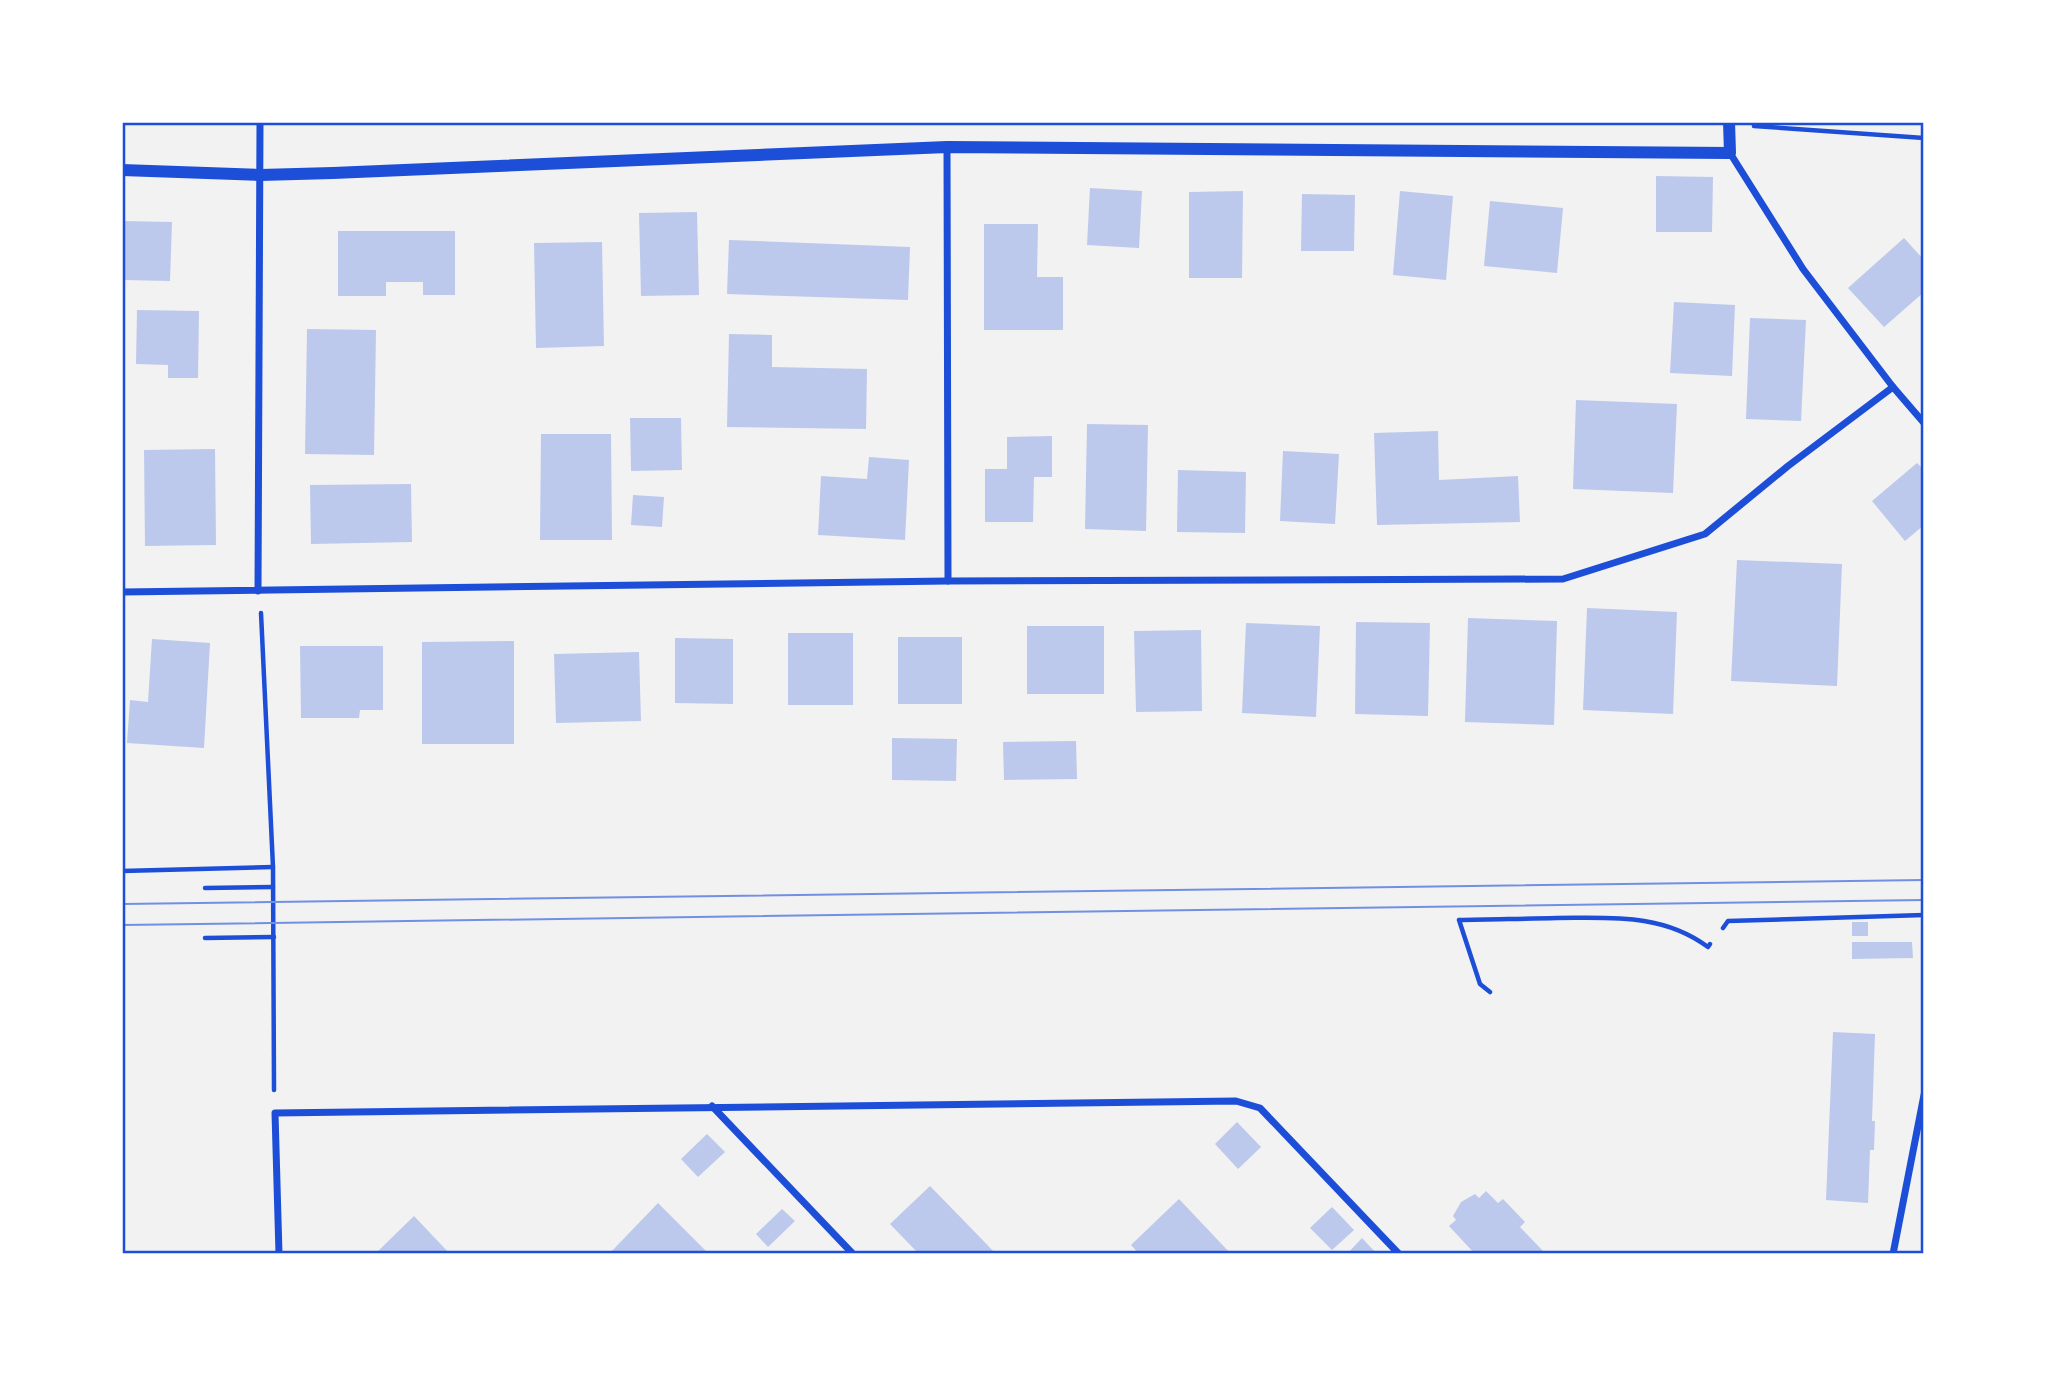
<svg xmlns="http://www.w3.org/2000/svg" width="2046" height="1376" viewBox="0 0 2046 1376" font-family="'PT Sans Narrow',sans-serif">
	<rect width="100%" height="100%" fill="#f2f2f2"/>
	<g fill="#bdc9ec">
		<polygon points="1656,176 1713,177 1712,232 1656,232"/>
		<polygon points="1090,188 1142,191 1139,248 1087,245"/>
		<polygon points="1243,191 1242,278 1189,278 1189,192"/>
		<polygon points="1400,191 1453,196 1446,280 1393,275"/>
		<polygon points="1302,194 1355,195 1354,251 1301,251"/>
		<polygon points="1490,201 1563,208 1557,273 1484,266"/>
		<polygon points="697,212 699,295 641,296 639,213"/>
		<polygon points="122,221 172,222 170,281 122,280"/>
		<polygon points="984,224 1038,224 1037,277 1063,277 1063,330 984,330"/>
		<polygon points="338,231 455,231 455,295 423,295 423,282 386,282 386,296 338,296"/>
		<polygon points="1904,238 1924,260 1924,292 1884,327 1848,288"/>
		<polygon points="729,240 910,247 908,300 727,294"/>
		<polygon points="602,242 604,346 536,348 534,243"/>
		<polygon points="1674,302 1735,305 1732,376 1670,373"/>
		<polygon points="137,310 199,311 198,378 168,378 168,365 136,364"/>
		<polygon points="1750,318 1806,320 1801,421 1746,419"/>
		<polygon points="307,329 376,330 374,455 305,454"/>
		<polygon points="729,334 772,335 772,367 867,369 866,429 727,427"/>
		<polygon points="1576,400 1677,404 1673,493 1573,489"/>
		<polygon points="630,418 681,418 682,470 631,471"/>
		<polygon points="1087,424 1148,425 1146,531 1085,529"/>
		<polygon points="1438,431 1439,480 1518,476 1520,522 1377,525 1374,433"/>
		<polygon points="541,434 611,434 612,540 540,540"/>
		<polygon points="1052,436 1052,477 1034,477 1033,522 985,522 985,469 1007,469 1007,437"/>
		<polygon points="215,449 216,545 145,546 144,450"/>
		<polygon points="1283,451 1339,454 1335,524 1280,521"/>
		<polygon points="869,457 909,460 905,540 818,535 821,476 867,479"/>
		<polygon points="1917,463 1924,470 1924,525 1905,541 1872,501"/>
		<polygon points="1178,470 1246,472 1245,533 1177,532"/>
		<polygon points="411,484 412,542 311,544 310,485"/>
		<polygon points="633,495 664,497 662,527 631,525"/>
		<polygon points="1737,560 1842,564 1837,686 1731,681"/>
		<polygon points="1587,608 1677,612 1673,714 1583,710"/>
		<polygon points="1468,618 1557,621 1554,725 1465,722"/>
		<polygon points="1356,622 1430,623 1428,716 1355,714"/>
		<polygon points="1246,623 1320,626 1316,717 1242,713"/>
		<rect x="1027" y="626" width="77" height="68"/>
		<polygon points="1201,630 1202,711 1136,712 1134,631"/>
		<rect x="788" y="633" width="65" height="72"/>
		<rect x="898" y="637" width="64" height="67"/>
		<polygon points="675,638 733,639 733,704 675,703"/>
		<polygon points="152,639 210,643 204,748 127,743 130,700 148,702"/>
		<polygon points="514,641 514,744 422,744 422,642"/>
		<polygon points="300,646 383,646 383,710 360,710 359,718 301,718"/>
		<polygon points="639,652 641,721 556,723 554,654"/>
		<polygon points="892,738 957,739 956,781 892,780"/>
		<polygon points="1076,741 1077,779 1004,780 1003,742"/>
		<rect x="1852" y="922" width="16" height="14"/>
		<polygon points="1852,942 1912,942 1913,958 1852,959"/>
		<polygon points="1833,1032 1875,1034 1872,1121 1875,1121 1874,1150 1870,1150 1868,1203 1826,1200"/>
		<polygon points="1237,1122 1261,1147 1238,1169 1215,1144"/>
		<polygon points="707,1134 725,1152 698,1177 681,1159"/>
		<polygon points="930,1186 968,1225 996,1254 919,1254 890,1224"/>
		<polygon points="1486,1191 1498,1203 1503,1199 1525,1222 1520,1227 1546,1254 1475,1254 1449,1226 1456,1220 1453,1216 1461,1202 1475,1194 1479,1198"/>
		<polygon points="1179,1199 1231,1254 1139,1254 1131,1245"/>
		<polygon points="658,1203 709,1254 609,1254"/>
		<polygon points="1332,1207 1354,1230 1332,1250 1310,1228"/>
		<polygon points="782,1209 795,1221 768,1247 756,1234"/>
		<polygon points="414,1216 450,1254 375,1254"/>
		<polygon points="1362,1238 1377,1254 1347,1254"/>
	</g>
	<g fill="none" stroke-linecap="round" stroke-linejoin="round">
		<g stroke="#1d4ed8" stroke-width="4.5">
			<polyline points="1754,126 1924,138"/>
			<polyline points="261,613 273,867 274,1090"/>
			<polyline points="122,871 273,867"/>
			<polyline points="205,888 273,887"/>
			<polyline points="1723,928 1728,921 1924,915"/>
			<polyline points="205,938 274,937"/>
			<path d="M 1490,992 L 1480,984 L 1459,920 C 1492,919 1524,919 1557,918 C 1611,918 1662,913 1708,947 L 1710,944"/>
		</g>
		<g stroke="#1d4ed8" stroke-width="7">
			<polyline points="947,147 948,581"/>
			<polyline points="1730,153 1803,269 1893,387 1924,423"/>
			<polyline points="258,591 260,122"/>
			<polyline points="122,592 948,581 1563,579 1705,534 1788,466 1893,387"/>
			<polyline points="712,1106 853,1254"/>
			<polyline points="279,1254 275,1113 1236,1101 1260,1108 1399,1254"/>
			<polyline points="1893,1254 1924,1095"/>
		</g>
		<polyline stroke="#1d4ed8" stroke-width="12" points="122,170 260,175 333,173 947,147 1730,153 1729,122"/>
		<g stroke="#7290e2" stroke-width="2">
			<polyline points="122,904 1924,880"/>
			<polyline points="122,925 1924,900"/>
		</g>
	</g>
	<rect width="2046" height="1376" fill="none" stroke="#ffffff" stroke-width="248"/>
	<rect x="124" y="124" width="1798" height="1128" fill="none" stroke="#1d4ed8" stroke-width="2.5"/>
</svg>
